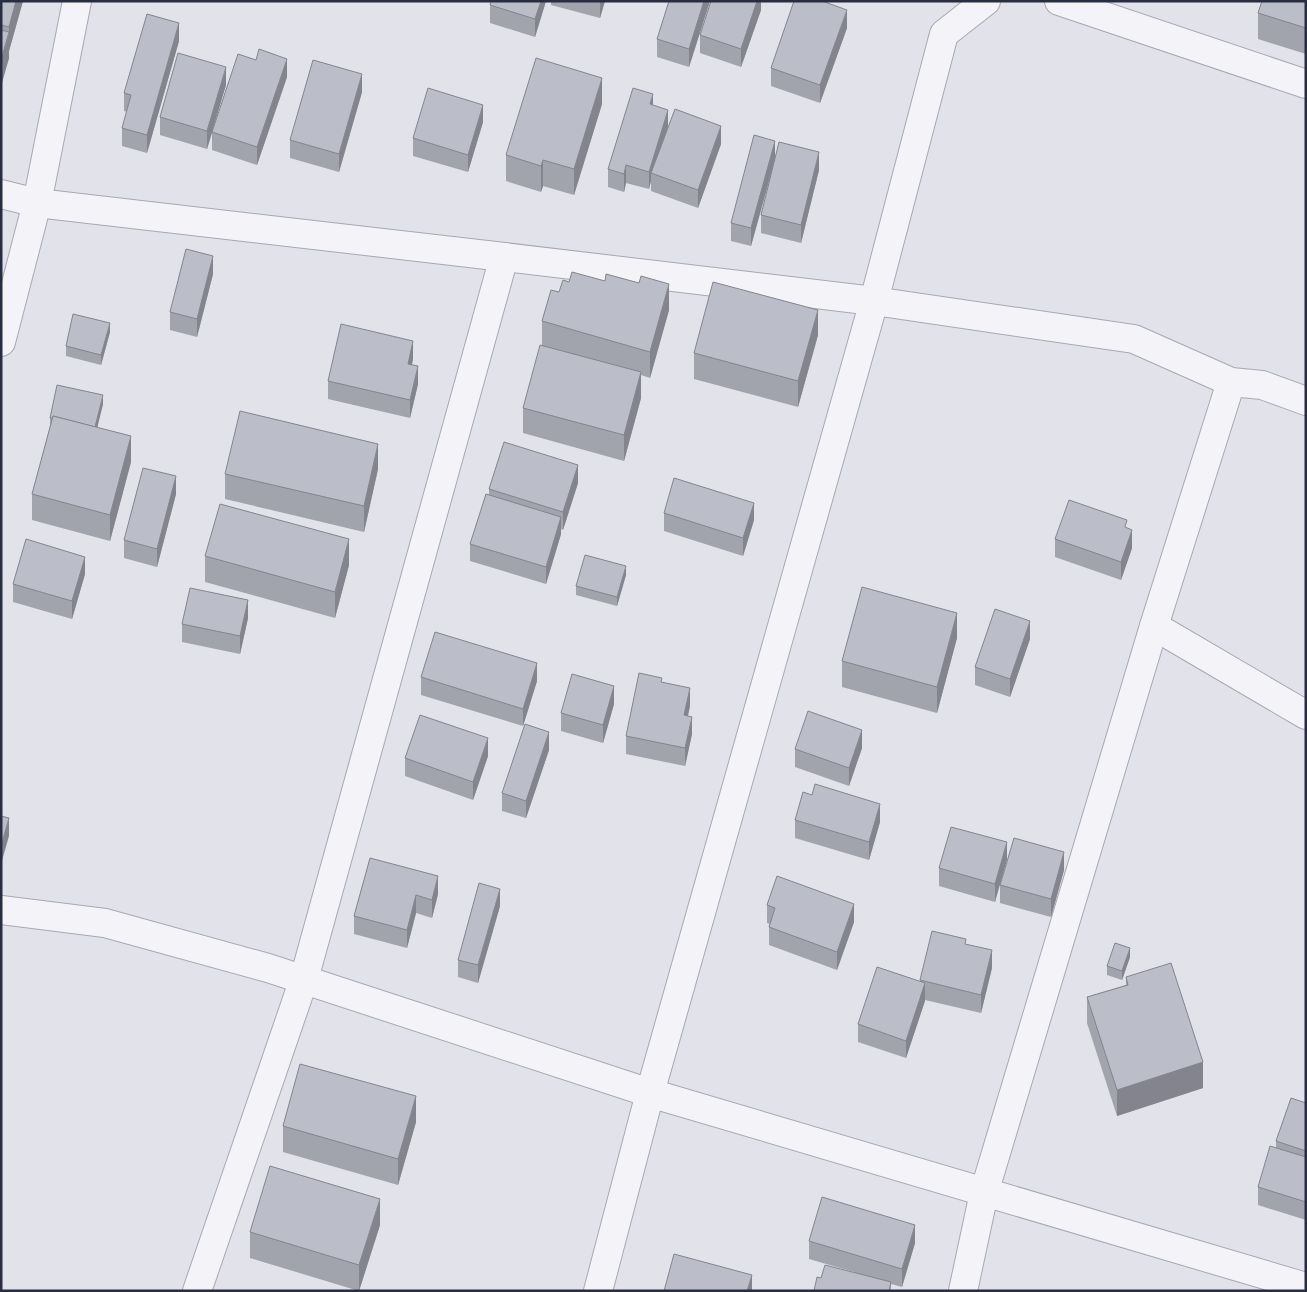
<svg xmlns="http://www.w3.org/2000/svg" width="1307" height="1292" viewBox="0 0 1307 1292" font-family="Mulish,sans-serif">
	<rect width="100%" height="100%" fill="#e1e2ea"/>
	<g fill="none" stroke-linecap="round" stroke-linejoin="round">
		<defs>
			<g id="minor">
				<polyline points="1059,1 1306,84"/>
				<polyline points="1,194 37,203 504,257 874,301 1134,339 1231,382 1262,385 1306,401"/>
				<polyline points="1,342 37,203 77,1"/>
				<polyline points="1154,626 1306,715"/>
				<polyline points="1,910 105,923 268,968 650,1093 1306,1287"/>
				<polyline points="197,1291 304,979 504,257"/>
				<polyline points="598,1291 650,1093 874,301 944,34 986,1"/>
				<polyline points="963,1291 984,1193 1154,626 1231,382"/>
			</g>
		</defs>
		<use href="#minor" stroke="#a6a8b4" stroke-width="30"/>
		<use href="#minor" stroke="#f4f4f8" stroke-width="28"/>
	</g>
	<g fill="#a1a3ad">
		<polygon points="1,1 23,1 9,51 9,58 1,86"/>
		<polygon points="491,1 546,1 535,37 490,23 490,5"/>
		<polygon points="551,1 605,1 600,18 551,5"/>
		<polygon points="669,1 710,1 689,67 657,57 657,39"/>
		<polygon points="761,1 761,10 741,67 700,53 700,35"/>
		<polygon points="1306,1 1306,54 1258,39 1258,13"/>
		<polygon points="847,28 820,103 771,86 771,68"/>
		<polygon points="179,41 147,153 122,146 122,128 127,112 124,111 124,93"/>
		<polygon points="287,77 257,165 212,150 212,133 207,149 160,135 160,117 226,85 212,130"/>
		<polygon points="362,92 339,172 290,158 290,140"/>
		<polygon points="602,104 574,195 543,186 541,192 506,181 506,155"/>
		<polygon points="653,105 668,127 665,135 721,144 698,208 651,191 651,181 649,189 626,183 624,192 608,187 608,169"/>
		<polygon points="483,122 468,172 413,156 413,138"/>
		<polygon points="775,158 819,170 801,243 761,233 761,215 774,164 751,246 731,241 731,223"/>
		<polygon points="213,274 197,337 170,330 170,312"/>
		<polygon points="559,292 669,310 650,378 641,375 641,398 624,461 523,433 523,408 542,346 542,321"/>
		<polygon points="110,332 101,365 66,356 66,346"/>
		<polygon points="818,335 798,407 694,379 694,353"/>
		<polygon points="413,359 412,365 418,384 410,418 328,399 328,381"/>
		<polygon points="103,404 97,427 131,462 110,541 32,520 32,494 50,427 50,418"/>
		<polygon points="378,469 364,532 225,499 225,474"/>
		<polygon points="578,483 563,530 561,529 561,534 546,584 470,561 470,544 489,495 489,489"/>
		<polygon points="176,494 157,567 124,558 124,540"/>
		<polygon points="664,513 754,520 743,556 664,531"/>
		<polygon points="1127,528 1132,548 1121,580 1055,557 1055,539"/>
		<polygon points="205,556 349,565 335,618 205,582"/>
		<polygon points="85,574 72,619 13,602 13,584"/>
		<polygon points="626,575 617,606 576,595 576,586"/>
		<polygon points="248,618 240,654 182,642 182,624"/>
		<polygon points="957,638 937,713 842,687 842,661"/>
		<polygon points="1030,639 1010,697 975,685 975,667"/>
		<polygon points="421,677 537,681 523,726 421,695"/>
		<polygon points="662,682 690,706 688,716 692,734 685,766 626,754 626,736"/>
		<polygon points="614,704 603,743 561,731 561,713"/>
		<polygon points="862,748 849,786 795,767 795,749"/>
		<polygon points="549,750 526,818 502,811 502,793"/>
		<polygon points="488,756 473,800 405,776 405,758"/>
		<polygon points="795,820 880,822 869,860 795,838"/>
		<polygon points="1007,842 995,902 939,886 939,868"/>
		<polygon points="370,858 438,894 432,918 416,913 407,948 354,934 354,916"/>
		<polygon points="1064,870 1051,917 1000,903 1000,885"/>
		<polygon points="767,905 854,922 837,970 769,945 769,927 770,924 767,923"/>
		<polygon points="500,906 478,983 458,977 458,960"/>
		<polygon points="966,944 992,968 981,1013 925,1000 906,1058 858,1042 858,1024 920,982 920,980"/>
		<polygon points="1130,957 1122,980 1107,975 1107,966"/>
		<polygon points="1126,977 1203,1088 1117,1116 1087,1023 1087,997 1126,985"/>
		<polygon points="1306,1103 1306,1220 1258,1205 1258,1187 1276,1148 1276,1141"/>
		<polygon points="416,1122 398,1185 283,1152 283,1126"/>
		<polygon points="380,1225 359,1291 250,1258 250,1232"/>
		<polygon points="809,1241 915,1243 902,1287 891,1284 891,1291 854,1272 809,1259"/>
	</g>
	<g fill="#83848d">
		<polygon points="16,1 23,1 9,51 9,58 1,86 1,60 9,34 9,27"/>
		<polygon points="541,1 546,1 535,37 535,19"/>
		<polygon points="600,1 605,1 600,18"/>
		<polygon points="704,1 710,1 689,67 689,49"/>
		<polygon points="757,1 761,1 761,10 741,67 741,49"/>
		<polygon points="847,10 847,28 820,103 820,85"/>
		<polygon points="179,23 179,41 147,153 147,135"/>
		<polygon points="287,59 287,77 257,165 257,147"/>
		<polygon points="226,67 226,85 207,149 207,131"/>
		<polygon points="362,74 362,92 339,172 339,154"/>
		<polygon points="602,78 602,104 574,195 574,169"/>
		<polygon points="653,94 653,112 650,104"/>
		<polygon points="483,105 483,122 468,172 468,155"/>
		<polygon points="668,110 668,127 653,174 651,173 651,181 649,189 649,172"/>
		<polygon points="721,126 721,144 698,208 698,190"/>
		<polygon points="775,141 775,158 751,246 751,228"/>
		<polygon points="819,152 819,170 801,243 801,225"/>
		<polygon points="543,160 543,186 541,192 541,166"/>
		<polygon points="626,165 626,183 624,192 624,174"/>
		<polygon points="213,256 213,274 197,337 197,319"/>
		<polygon points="669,284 669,310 650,378 650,352"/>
		<polygon points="818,310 818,335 798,407 798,381"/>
		<polygon points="110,323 110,332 101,365 101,355"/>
		<polygon points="413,341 413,359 408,381 408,364"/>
		<polygon points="418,366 418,384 410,418 410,400"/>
		<polygon points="641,372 641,398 624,461 624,435"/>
		<polygon points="103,395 103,404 95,437 95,428"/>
		<polygon points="131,436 131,462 110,541 110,515"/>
		<polygon points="378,444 378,469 364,532 364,506"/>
		<polygon points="578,465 578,483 563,530 563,512"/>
		<polygon points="176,476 176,494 157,567 157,549"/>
		<polygon points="754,503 754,520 743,556 743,538"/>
		<polygon points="561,517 561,534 546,584 546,567"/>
		<polygon points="1132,530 1132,548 1121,580 1121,562"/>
		<polygon points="349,539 349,565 335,618 335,592"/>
		<polygon points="85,557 85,574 72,619 72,601"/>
		<polygon points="626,566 626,575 617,606 617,597"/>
		<polygon points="248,600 248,618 240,654 240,636"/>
		<polygon points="957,613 957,638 937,713 937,687"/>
		<polygon points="1030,621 1030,639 1010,697 1010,679"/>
		<polygon points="537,663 537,681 523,726 523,709"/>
		<polygon points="614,686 614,704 603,743 603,725"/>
		<polygon points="690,688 690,706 684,733 684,715"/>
		<polygon points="692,717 692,734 685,766 685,748"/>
		<polygon points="862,730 862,748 849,786 849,768"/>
		<polygon points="549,732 549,750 526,818 526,801"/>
		<polygon points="488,738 488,756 473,800 473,782"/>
		<polygon points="880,804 880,822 869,860 869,842"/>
		<polygon points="9,818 9,836 1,864 1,846"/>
		<polygon points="1007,842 1007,860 995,902 995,884"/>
		<polygon points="1064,852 1064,870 1051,917 1051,899"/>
		<polygon points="438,876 438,894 432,918 432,900"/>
		<polygon points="500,889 500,906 478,983 478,965"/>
		<polygon points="416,895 416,913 407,948 407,930"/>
		<polygon points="854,904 854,922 837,970 837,952"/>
		<polygon points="1130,948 1130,957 1122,980 1122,971"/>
		<polygon points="992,950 992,968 981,1013 981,995"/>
		<polygon points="925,983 925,1001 906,1058 906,1041"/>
		<polygon points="1203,1062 1203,1088 1117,1116 1117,1090"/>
		<polygon points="416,1096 416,1122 398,1185 398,1159"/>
		<polygon points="380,1199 380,1225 359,1291 359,1265"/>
		<polygon points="915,1225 915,1243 902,1287 902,1269"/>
		<polygon points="752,1275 752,1291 747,1291"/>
	</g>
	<g fill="#bbbdc9" stroke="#83848d">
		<polygon points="1,1 16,1 9,27 1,25"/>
		<polygon points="491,1 541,1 535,19 490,5"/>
		<polygon points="669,1 704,1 689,49 657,39"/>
		<polygon points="711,1 757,1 741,49 700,35"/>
		<polygon points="794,1 822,1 847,10 820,85 771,68"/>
		<polygon points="1262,1 1306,1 1306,28 1258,13"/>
		<polygon points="147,14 179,23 147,135 122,128 131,95 124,93"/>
		<polygon points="1,30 9,32 1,60"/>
		<polygon points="259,49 287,59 257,147 212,132 238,54 256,60"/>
		<polygon points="178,53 226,67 207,131 160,117"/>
		<polygon points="536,58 602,78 574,169 543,160 541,166 506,155"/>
		<polygon points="313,60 362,74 339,154 290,140"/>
		<polygon points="428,88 483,105 468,155 413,138"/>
		<polygon points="633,88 653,94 650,104 668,110 649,172 626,165 624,174 608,169"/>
		<polygon points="675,109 721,126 698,190 651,173"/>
		<polygon points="754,135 775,141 751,228 731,223"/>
		<polygon points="779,142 819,152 801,225 761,215"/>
		<polygon points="186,249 213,256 197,319 170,312"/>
		<polygon points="572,272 605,281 606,274 639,283 641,276 669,284 650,352 542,321 551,290 559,292 563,280 569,282"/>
		<polygon points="713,282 818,310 798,381 694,353"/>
		<polygon points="73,314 110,323 101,355 66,346"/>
		<polygon points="341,324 413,341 408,364 418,366 410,400 328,381"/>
		<polygon points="540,345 641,372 624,435 523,408"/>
		<polygon points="57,385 103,395 95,427 53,416 53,418 50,418"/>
		<polygon points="240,411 378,444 364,506 225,474"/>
		<polygon points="53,416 131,436 110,515 32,494"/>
		<polygon points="504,442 578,465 563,512 489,489"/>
		<polygon points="143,468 176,476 157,549 124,540"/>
		<polygon points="674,478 754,503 743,538 664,513"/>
		<polygon points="486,494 561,517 546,567 470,544"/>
		<polygon points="1069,500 1127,520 1125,527 1132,530 1121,562 1055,539"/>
		<polygon points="220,504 349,539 335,592 205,556"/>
		<polygon points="26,539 85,557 72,601 13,584"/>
		<polygon points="585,555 626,566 617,597 576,586"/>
		<polygon points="862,587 957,613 937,687 842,661"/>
		<polygon points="190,588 248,600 240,636 182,624"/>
		<polygon points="995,609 1030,621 1010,679 975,667"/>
		<polygon points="435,632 537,663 523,709 421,677"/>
		<polygon points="639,673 662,678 661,682 690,688 684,715 692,717 685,748 626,736"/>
		<polygon points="572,674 614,686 603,725 561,713"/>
		<polygon points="808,711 862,730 849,768 795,749"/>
		<polygon points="420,715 488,738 473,782 405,758"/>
		<polygon points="525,724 549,732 526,801 502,793"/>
		<polygon points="815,784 880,804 869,842 795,820 803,792 812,795"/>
		<polygon points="1,816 9,818 1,846"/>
		<polygon points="951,827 1007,842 995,884 939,868"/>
		<polygon points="1014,838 1064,852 1051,899 1000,885"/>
		<polygon points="370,858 438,876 432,900 416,895 407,930 354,916"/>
		<polygon points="777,876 854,904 837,952 769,927 775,908 767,905"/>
		<polygon points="479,883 500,889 478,965 458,960"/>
		<polygon points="932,931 966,939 965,944 992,950 981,995 920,980"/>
		<polygon points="1115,943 1130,948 1122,971 1107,966"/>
		<polygon points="1171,963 1203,1062 1117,1090 1087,997 1128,985 1126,977"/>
		<polygon points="877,967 925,983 906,1041 858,1024"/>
		<polygon points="300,1064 416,1096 398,1159 283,1126"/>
		<polygon points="1291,1098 1306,1103 1306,1151 1276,1141"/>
		<polygon points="1270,1146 1306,1157 1306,1202 1258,1187"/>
		<polygon points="270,1166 380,1199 359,1265 250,1232"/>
		<polygon points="822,1197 915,1225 902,1269 809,1241"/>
		<polygon points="674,1254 752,1275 747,1291 664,1291"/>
		<polygon points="825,1265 891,1282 889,1291 814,1291 817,1277 821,1278"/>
	</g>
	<rect width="1307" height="1292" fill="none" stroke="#292d41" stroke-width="5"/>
</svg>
